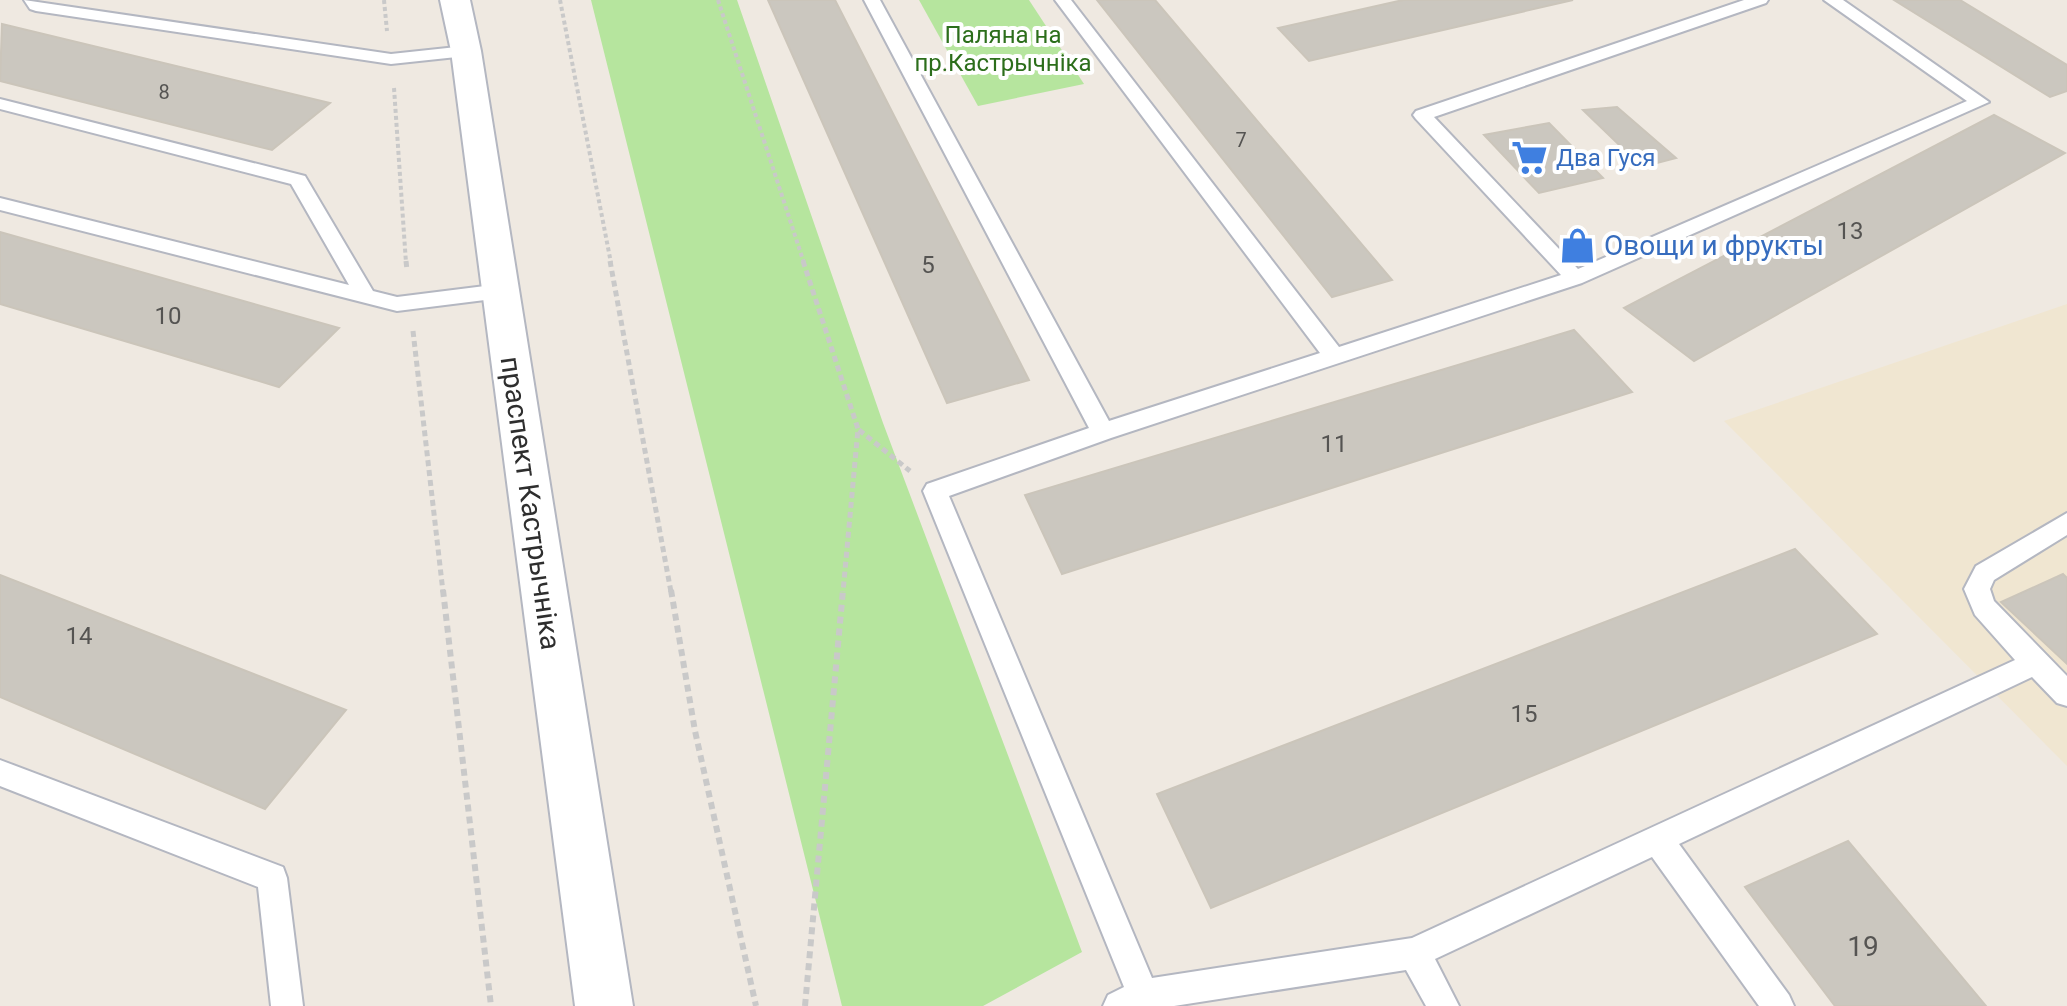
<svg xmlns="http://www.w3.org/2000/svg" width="2067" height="1006" viewBox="0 0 2067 1006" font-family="Roboto,sans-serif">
	<rect width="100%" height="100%" fill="#efe9e1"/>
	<polygon fill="#f0e6d1" points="2067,304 2067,766 1724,421"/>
	<g fill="#b6e59e">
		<polygon points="591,0 737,0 883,423 1082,952 983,1006 842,1006"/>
		<polygon points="919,0 1029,0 1084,84 978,106"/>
	</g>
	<g fill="#cbc7bf" stroke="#cbc5ba" stroke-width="2">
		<polygon points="768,0 835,0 1029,380 947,403"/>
		<polygon points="1097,0 1155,0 1392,280 1332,297"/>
		<polygon points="1403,0 1573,0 1309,61 1278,28"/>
		<polygon points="1894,0 1960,0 2067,65 2067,91 2050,97"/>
		<polygon points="2,24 330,103 272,150 0,81"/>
		<polygon points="1617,107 1676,158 1642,167 1583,110"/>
		<polygon points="1994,115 2065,153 1694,361 1624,308"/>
		<polygon points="1549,123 1603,178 1539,193 1484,135"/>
		<polygon points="0,232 339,328 279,387 0,304"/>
		<polygon points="1574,330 1632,392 1062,574 1025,495"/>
		<polygon points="1795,549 1877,634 1211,908 1157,794"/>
		<polygon points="2063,574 2067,578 2067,664 2001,602"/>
		<polygon points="0,575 346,710 265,809 0,697"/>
		<polygon points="1848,841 1986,1006 1835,1006 1745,887"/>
	</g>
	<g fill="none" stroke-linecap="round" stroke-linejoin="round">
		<defs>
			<g id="lane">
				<polygon points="24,0 391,54 466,46 474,51 466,56 391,64 36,11 30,9"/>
				<polygon points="864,0 880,0 1109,421 1320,353 1055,0 1071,0 1339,347 1561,275 1416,119 1413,115 1416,111 1744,0 1768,0 1766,3 1434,117 1578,269 1967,101 1824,0 1843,0 1989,102 1582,283 1111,438 949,496 1152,978 1412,938 2015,660 1975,615 1964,589 1976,566 2067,513 2067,535 1994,580 1990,589 1994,601 2067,676 2067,706 2057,703 2032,677 1679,844 1789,995 1794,1006 1759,1006 1652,857 1435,959 1459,1006 1426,1006 1406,970 1174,1006 1103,1006 1108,995 1124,987 923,491 927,484 1089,428"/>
				<polygon points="0,99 305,176 373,291 397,297 501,284 508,286 511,291 508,296 501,298 397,311 0,210 0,198 349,285 291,184 0,109"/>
				<polygon points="0,760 283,867 287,878 303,1006 271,1006 258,887 0,786"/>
			</g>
			<polygon id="secondary" points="440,0 470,0 481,51 633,1006 575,1006 451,51"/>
		</defs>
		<use href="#lane" stroke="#b4b7c1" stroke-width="4"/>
		<use href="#secondary" stroke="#b4b7c1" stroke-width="4"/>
		<g stroke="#c9c9c9" stroke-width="4" stroke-dasharray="4 3" stroke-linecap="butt">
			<polyline points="384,0 387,31"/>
			<polyline points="560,0 611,263"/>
			<polyline points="718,0 804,263"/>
			<polyline points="394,88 406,263"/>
		</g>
		<g stroke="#c9c9c9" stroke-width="5" stroke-dasharray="6 4" stroke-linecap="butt">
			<polyline points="406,261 407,270"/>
			<polyline points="610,261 671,592"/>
			<polyline points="803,261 858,429 843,592"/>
			<polyline points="413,331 443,592"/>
			<polyline points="859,430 910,471"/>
		</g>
		<g stroke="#c9c9c9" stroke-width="6" stroke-dasharray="7 5" stroke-linecap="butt">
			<polyline points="443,590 491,1006"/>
			<polyline points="671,590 695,731 756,1006"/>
			<polyline points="805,1006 843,590"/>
		</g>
		<use href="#lane" fill="#fff" fill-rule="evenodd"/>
		<use href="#secondary" fill="#fff" fill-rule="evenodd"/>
	</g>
	<defs>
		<symbol id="supermarket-bare" viewBox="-9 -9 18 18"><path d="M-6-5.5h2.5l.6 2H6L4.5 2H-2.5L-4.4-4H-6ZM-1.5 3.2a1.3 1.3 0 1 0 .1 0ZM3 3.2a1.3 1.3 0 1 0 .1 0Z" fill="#3f7fe0" stroke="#fff" stroke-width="2.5" paint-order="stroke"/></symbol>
		<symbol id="shop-bare" viewBox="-9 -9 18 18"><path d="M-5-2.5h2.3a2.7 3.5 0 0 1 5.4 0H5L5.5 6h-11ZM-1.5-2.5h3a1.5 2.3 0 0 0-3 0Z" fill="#3f7fe0" stroke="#fff" stroke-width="2.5" paint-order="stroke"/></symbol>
	</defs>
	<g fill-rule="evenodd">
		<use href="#supermarket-bare" x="1504" y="132" width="51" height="51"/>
		<use href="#shop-bare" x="1552" y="220" width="51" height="51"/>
	</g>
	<g text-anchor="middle" stroke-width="8" stroke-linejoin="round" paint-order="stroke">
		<g font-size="20" fill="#555452">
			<text x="164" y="99">8</text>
			<text x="1241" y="147">7</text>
		</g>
		<g font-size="24" fill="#2c6e1b" stroke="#fff">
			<text x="1003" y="43">Паляна на<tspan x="1003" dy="28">пр.Кастрычніка</tspan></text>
		</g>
		<g font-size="24" fill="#366cbe" stroke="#fff" text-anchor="start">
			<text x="1556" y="166">Два Гуся</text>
		</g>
		<g font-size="24" fill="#555452">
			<text x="1850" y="239">13</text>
			<text x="928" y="273">5</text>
			<text x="168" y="324">10</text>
			<text x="1334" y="452">11</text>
			<text x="79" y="644">14</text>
			<text x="1524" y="722">15</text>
		</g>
		<g font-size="28" fill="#366cbe" stroke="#fff" text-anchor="start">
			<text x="1604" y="255">Овощи и фрукты</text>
		</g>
		<g font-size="28" fill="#2e2e2e" stroke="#fff">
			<text transform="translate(531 503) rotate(82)" y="10">праспект Кастрычніка</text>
		</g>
		<g font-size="28" fill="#555452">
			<text x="1863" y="956">19</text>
		</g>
	</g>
</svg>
